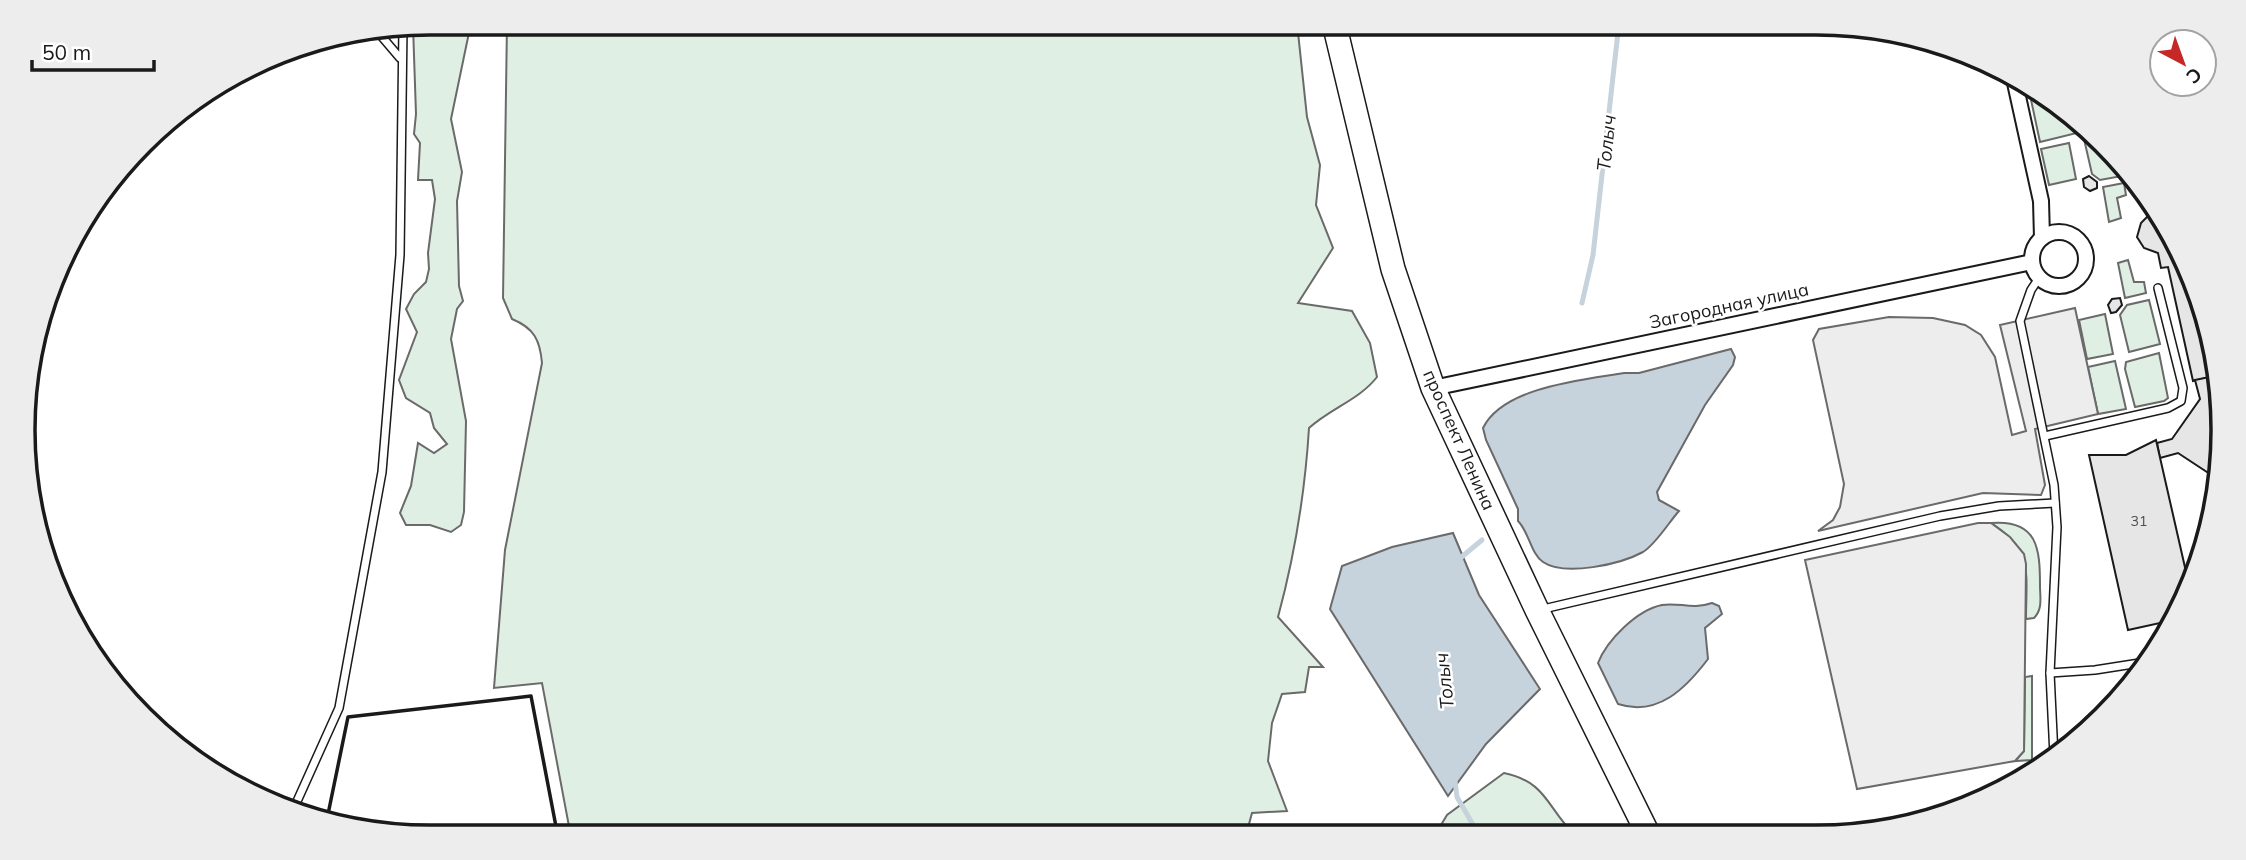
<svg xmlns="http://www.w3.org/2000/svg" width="2246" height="860" viewBox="0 0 2246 860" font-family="Mulish,sans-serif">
	<rect width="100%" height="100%" fill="#fff"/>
	<g fill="#e0efe3" stroke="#6a6a6a" stroke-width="2">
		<polygon points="430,23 471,23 451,119 462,172 457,201 459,286 463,301 457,309 451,339 466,421 464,512 461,525 451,532 430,525 406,525 400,513 411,486 418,443 434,453 447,444 434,428 430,413 406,398 399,380 417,332 406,309 414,294 426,282 429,269 428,253 435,199 432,180 418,180 420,143 414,134 416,114 413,26"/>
		<path d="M 507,23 L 1297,23 L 1307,117 L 1320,165 L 1316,205 L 1333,248 L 1298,303 L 1352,311 L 1370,343 L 1377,377 C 1359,400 1331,408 1309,428 C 1305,493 1295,554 1278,617 L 1323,667 L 1309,667 L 1305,692 L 1282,694 L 1272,723 L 1268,761 L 1287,811 L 1252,813 L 1246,835 L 571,837 L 542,683 L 494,688 L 505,550 L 542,363 C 540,340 534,328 512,319 L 503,298 Z"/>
		<polygon points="2033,92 2064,107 2085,131 2040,142 2030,95"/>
		<polygon points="2091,137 2121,172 2122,176 2100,180 2092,174 2084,139"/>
		<polygon points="2069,143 2076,179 2049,185 2041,149"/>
		<polygon points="2124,183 2126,195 2117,198 2121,218 2109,222 2103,187"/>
		<polygon points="2128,260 2134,282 2144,282 2146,293 2125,298 2118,263"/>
		<polygon points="2149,300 2160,344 2129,352 2120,315 2127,305"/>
		<polygon points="2105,314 2113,354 2087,359 2079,320"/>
		<polygon points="2159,353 2168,398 2164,401 2135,407 2125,369 2126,362"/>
		<polygon points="2115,361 2126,409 2098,414 2088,367"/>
		<path d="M 1991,523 C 2038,519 2040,549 2040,586 C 2040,597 2043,609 2034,618 L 2026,619 C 2026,574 2034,550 1991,523 Z"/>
		<polygon points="2032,676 2032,760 2015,761 2024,751 2025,677"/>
		<path d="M 1504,773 C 1547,782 1547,808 1574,834 L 1435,835 L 1447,815 Z"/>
	</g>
	<g fill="#ededed" stroke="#6a6a6a" stroke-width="2">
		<polygon points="2075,308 2098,414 2035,429 2045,485 2041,495 1983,493 1818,531 1833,520 1840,507 1844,484 1813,340 1819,329 1889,317 1933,318 1965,325 1981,335 1995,357 2012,435 2026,431 2000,325"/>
		<polygon points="1978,523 1991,523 2010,537 2024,554 2026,564 2024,751 2015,761 1857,789 1805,560"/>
	</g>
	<g fill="#c6d2dc" stroke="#6a6a6a" stroke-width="2">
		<path d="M 1731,349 L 1735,357 L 1733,365 L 1705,405 L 1657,492 L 1659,500 L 1679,511 C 1669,522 1656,544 1643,552 C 1621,564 1565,577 1543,562 C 1531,554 1529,532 1518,521 L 1518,509 L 1486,440 L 1483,428 C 1503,387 1582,380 1624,373 L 1639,373 Z"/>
		<polygon points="1453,533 1479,595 1540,689 1486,744 1448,796 1330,609 1342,566 1392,547"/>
		<path d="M 1712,603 L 1719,606 L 1722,614 L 1705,628 L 1708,659 C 1686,688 1658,717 1618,704 L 1598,663 C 1607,640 1637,610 1662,605 C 1679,602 1692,610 1712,603 Z"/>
	</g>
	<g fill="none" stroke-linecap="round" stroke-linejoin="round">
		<g stroke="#c6d2dc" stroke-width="5">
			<polyline points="1582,303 1593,255 1619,23"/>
			<polyline points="1458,560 1482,540"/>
			<polyline points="1455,781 1457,797 1479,835"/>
		</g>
	</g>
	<g fill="#e6e6e6" stroke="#1a1a1a" stroke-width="2">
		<polygon points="2089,176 2097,182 2097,188 2090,191 2084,187 2083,179"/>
		<polygon points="2147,202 2169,227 2219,375 2193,381 2168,267 2161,268 2158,253 2144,248 2137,237 2141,223 2150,214"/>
		<polygon points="2120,298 2122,305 2116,312 2111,313 2108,305 2112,299"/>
		<polygon points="2219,375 2213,476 2178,453 2160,458 2157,443 2172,439 2200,399 2195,380"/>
		<polygon points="2156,440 2189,585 2174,620 2128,630 2089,455 2126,455"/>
	</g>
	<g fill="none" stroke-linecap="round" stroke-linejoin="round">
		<defs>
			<g id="service">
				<polyline points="377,31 400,58"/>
				<polyline points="2039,278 2031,290 2020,321 2054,485 2057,527 2050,673 2054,756"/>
				<polyline points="2045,436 2168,408 2181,401 2183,388 2158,288"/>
				<polyline points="1539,610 1940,516 1999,506 2055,503"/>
				<polyline points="2050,673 2095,670 2146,662"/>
				<polyline points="294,808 339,708 382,472 400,255 403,27"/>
			</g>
			<g id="minor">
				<polyline points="2015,83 2041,201 2042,238"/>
				<circle cx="2059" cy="259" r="27"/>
				<polyline points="1433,388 2032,262"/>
			</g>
			<polyline id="primary" points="1334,23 1393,269 1433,388 1537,610 1648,834"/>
		</defs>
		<use href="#service" stroke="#1a1a1a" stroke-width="10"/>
		<use href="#minor" stroke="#1a1a1a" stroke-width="18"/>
		<use href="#primary" stroke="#1a1a1a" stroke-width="26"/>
		<use href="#service" stroke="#fff" stroke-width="7"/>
		<use href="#minor" stroke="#fff" stroke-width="14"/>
		<use href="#primary" stroke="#fff" stroke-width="23"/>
		<polyline stroke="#1a1a1a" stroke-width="3.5" points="326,824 348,717 531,696 558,837"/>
	</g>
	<g text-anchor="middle" stroke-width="5" stroke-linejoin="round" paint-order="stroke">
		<g font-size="14" fill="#4d4d4d">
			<text x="2139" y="526">31</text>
		</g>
		<g font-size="18" fill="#1a1a1a" stroke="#fff">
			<text transform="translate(1729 306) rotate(-12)" y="6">Загородная улица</text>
			<text transform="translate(1459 440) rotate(66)" y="6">проспект Ленина</text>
		</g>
		<g font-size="19" font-style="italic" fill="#1a1a1a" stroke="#fff">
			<text transform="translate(1606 143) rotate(-84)" y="7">Толыч</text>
			<text transform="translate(1444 681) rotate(-96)" y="7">Толыч</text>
		</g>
	</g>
	<path d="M0 0H2246V860H0ZM430 35H1816A395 395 0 0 1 2211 430V430A395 395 0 0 1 1816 825H430A395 395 0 0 1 35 430V430A395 395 0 0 1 430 35Z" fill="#ededed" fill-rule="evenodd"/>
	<path fill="none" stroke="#1a1a1a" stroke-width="3.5" d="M430 35H1816A395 395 0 0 1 2211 430V430A395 395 0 0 1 1816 825H430A395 395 0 0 1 35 430V430A395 395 0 0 1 430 35Z"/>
	<g transform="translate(2183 63) rotate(139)"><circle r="33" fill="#ffffff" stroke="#a3a3a3" stroke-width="2"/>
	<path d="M0-5L12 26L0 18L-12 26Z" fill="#c62828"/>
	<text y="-10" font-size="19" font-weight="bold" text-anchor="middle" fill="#1a1a1a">С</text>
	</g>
	<path d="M32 60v10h122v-10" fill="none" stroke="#1a1a1a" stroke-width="3.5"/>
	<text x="42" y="60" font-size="21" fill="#1a1a1a" stroke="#ffffff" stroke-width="5" paint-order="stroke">50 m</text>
</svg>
